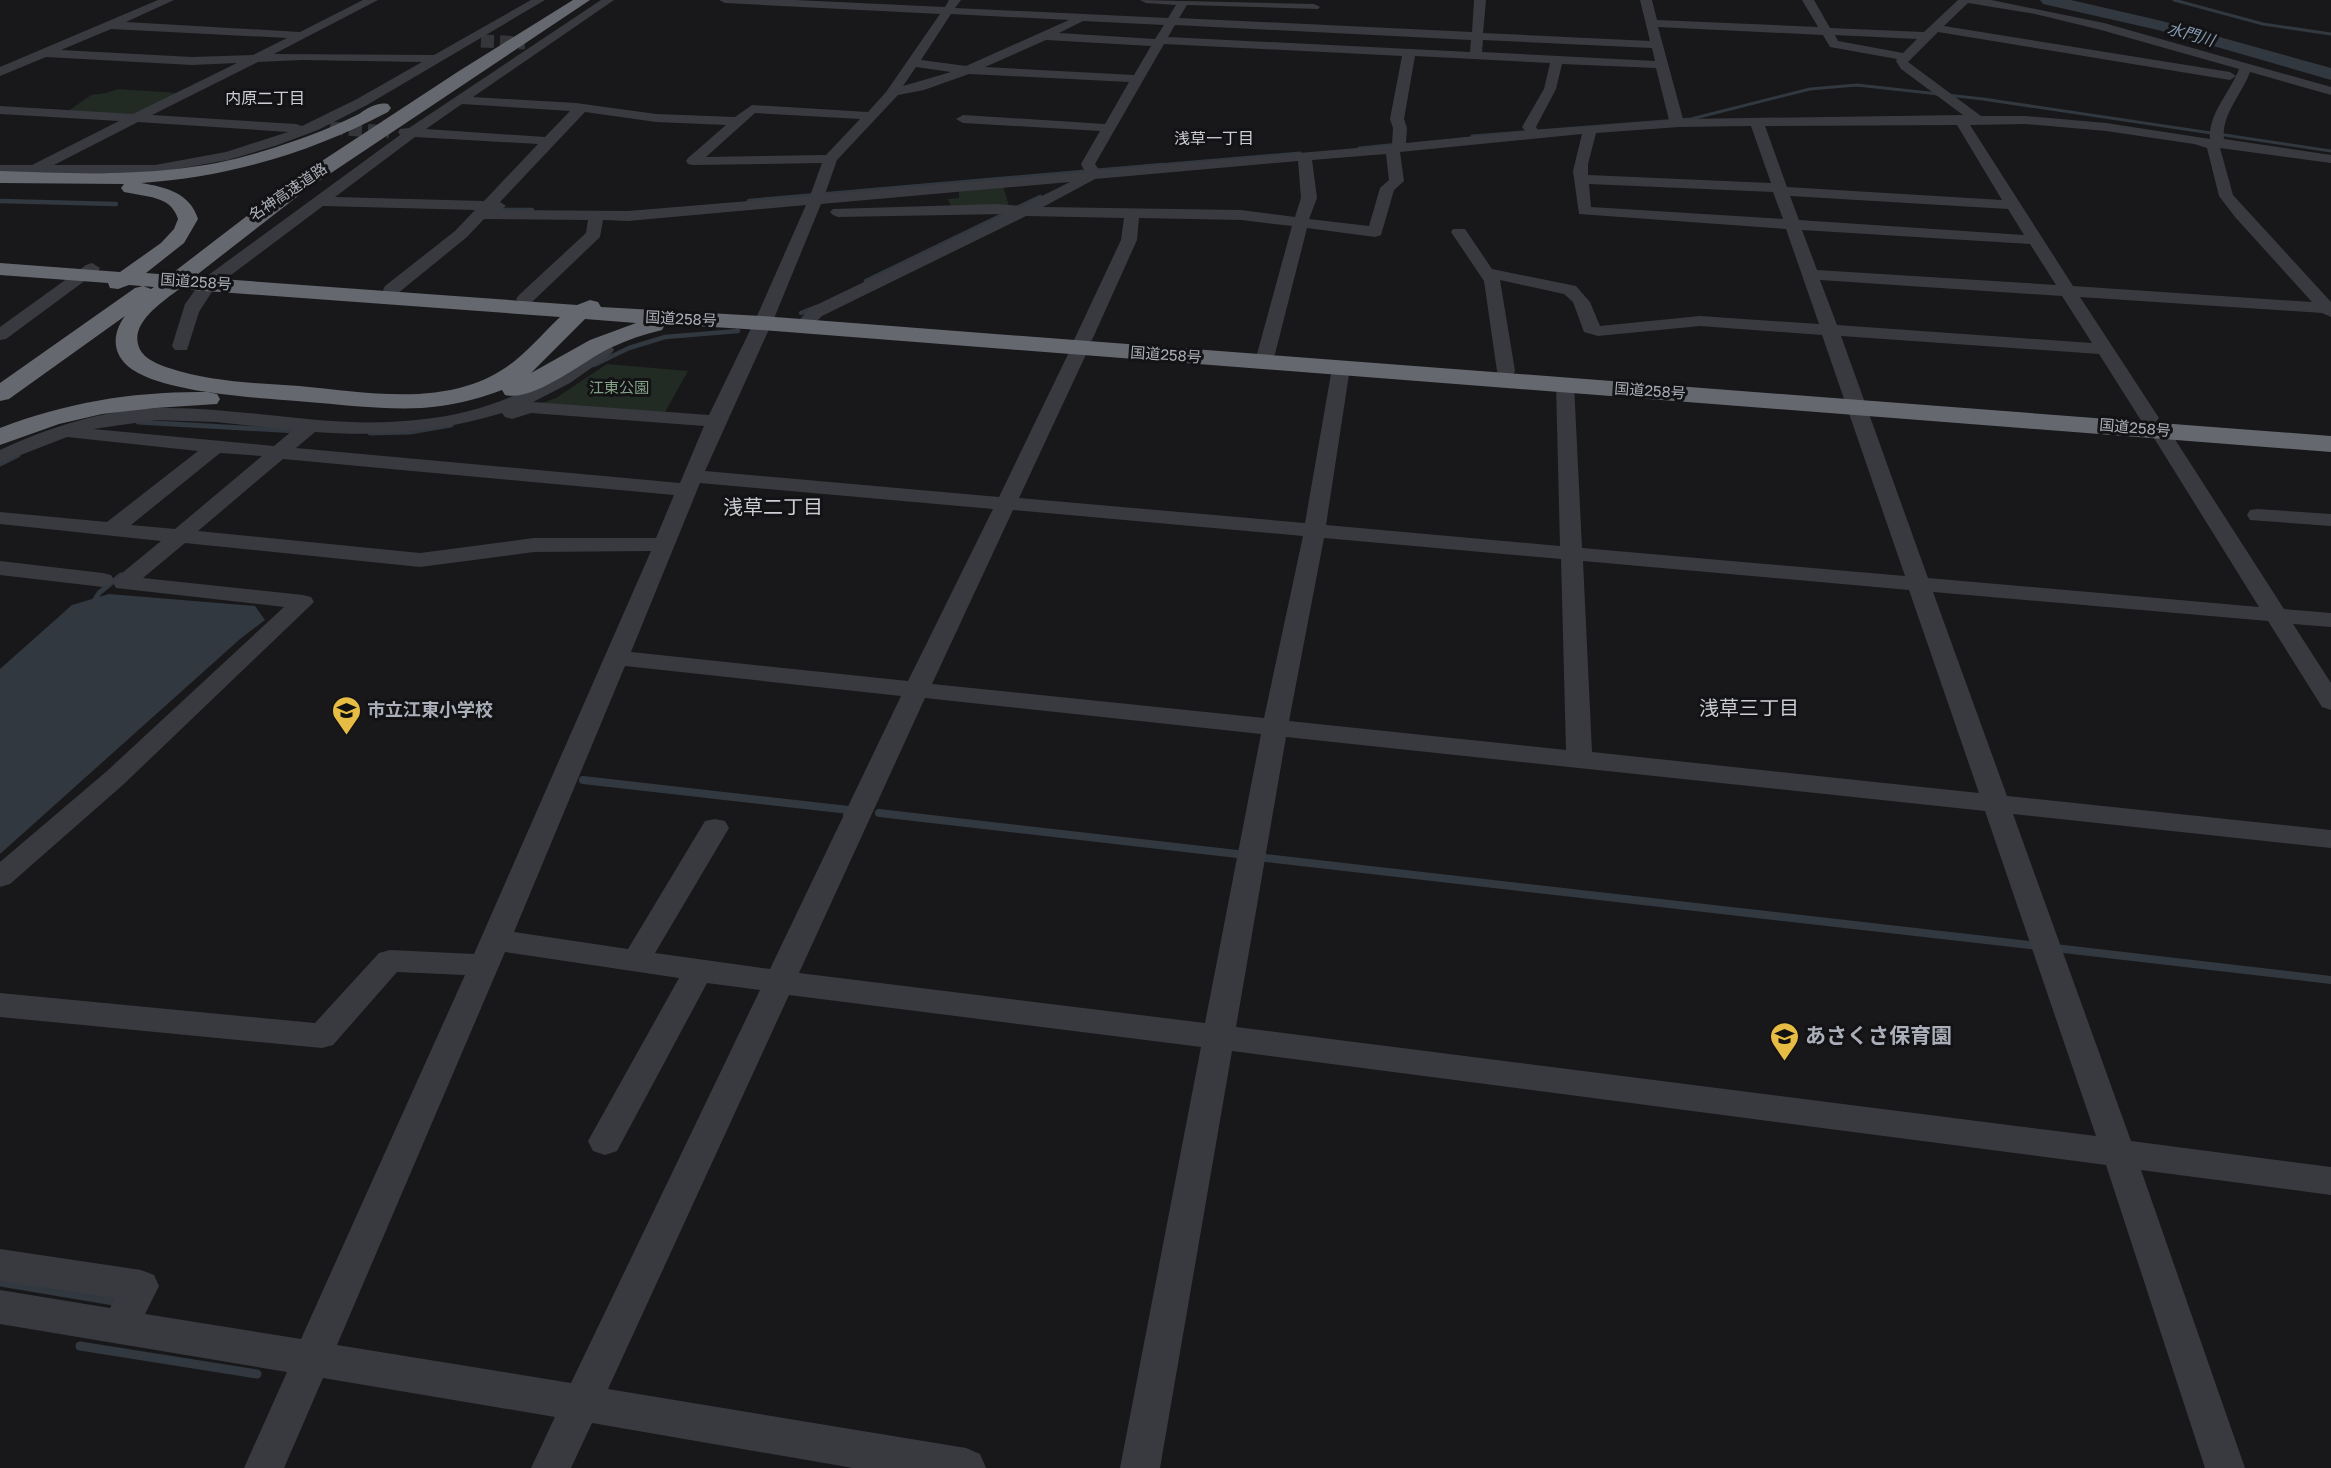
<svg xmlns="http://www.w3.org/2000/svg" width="2331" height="1468" viewBox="0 0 2331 1468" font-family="'Golos Text','Noto Sans JP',sans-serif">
	<rect width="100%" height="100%" fill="#18181a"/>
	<g fill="#222a24">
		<polygon points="118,89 178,93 131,116 68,111 91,95 106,93"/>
		<polygon points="1003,186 1009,206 952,209 948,199 959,198 959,190"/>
		<polygon points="607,364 688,371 664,414 539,404 556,398"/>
	</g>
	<polygon fill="#31383f" points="109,594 255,606 265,620 240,639 0,854 0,669 72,605"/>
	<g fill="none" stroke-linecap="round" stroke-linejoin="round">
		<g stroke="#31383f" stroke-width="3">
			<polyline points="2174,0 2263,24 2331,34"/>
			<polyline points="1472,136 1691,119 1810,89 1857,85 1983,99 2331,151"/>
			<polyline points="1359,148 1399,144"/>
			<polyline points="1146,166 1300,153"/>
		</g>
		<g stroke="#31383f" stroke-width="4.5">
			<polyline points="0,201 116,204"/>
			<polyline points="749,201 1163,165"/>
			<polyline points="495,210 532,210"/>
			<polyline points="866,281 1040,197"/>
			<polyline points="801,313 816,307"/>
			<polyline points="594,365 629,348 665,337 738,331"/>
		</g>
		<g stroke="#31383f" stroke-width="5">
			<polyline points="138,422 296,431"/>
			<polyline points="370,433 410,432 451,425"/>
			<polyline points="0,464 18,455"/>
			<polyline points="91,606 99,593 121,575"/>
		</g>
		<g stroke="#31383f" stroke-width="8">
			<polyline points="583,780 849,810 847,815"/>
			<polyline points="879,813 1246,855"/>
			<polyline points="1257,857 2038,946"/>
			<polyline points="2055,948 2331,980"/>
		</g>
		<g stroke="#31383f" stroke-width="9">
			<polyline points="0,1282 114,1301"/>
			<polyline points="80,1346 257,1374"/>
		</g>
		<polygon fill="#31383f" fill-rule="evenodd" points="2040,0 2071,0 2162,21 2331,68 2331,80 2158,30 2043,4"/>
		<g stroke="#35363a" stroke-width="13" stroke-dasharray="13 6" stroke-linecap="butt">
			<polyline points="481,41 525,43"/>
			<polyline points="330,128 389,132"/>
		</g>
		<g fill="#393a3f" fill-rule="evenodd">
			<path d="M 158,0 L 174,0 L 126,22 L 300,32 L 363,0 L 378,0 L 274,54 L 434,55 L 531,0 L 545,0 L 367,105 L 318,130 L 275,146 L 228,160 L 155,173 L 0,173 L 0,165 L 32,165 L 119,121 L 0,114 L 0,106 L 133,114 L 237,63 L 192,65 L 46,57 L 0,76 L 0,67 ZM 111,29 L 287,38 L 253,55 L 192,57 L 61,50 ZM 302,60 L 422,62 L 357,99 L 302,126 L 296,124 L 152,115 L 258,62 ZM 138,122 L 288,132 L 226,152 L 155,165 L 54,165 Z"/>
			<path d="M 601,0 L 614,0 L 473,97 L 576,103 L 656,114 L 735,117 L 752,105 L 868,112 L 886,92 L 940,14 L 725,3 L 719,0 L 795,0 L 945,7 L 949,0 L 961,0 L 955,8 L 1168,18 L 1176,5 L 1146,3 L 1140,0 L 1314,4 L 1320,7 L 1318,9 L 1187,5 L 1179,18 L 1472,32 L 1474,0 L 1486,0 L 1483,33 L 1650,41 L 1640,0 L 1652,0 L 1657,20 L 1818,27 L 1802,0 L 1814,0 L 1830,28 L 1924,32 L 1958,0 L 1991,0 L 2104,23 L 2331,87 L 2331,95 L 2250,72 C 2242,94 2221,115 2224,139 L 2331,155 L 2331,163 L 2220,148 L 2233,195 L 2331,302 L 2331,317 L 2322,313 L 2080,297 L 2159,418 L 2156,422 L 2142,422 L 2099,354 L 1841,336 L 1928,578 L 2259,607 L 2149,430 L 2152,426 L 2166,426 L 2169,430 L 2284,609 L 2331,613 L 2331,627 L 2293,624 L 2331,683 L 2331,710 L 2322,707 L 2268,621 L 1933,592 L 2007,796 L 2331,830 L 2331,848 L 2013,814 L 2131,1141 L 2331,1167 L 2331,1195 L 2141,1170 L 2245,1468 L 2205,1468 L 2106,1165 L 1232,1051 L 1160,1468 L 1120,1468 L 1201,1047 L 789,995 L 608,1389 L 966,1448 L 980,1454 L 986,1468 L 853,1468 L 592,1423 L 571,1468 L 531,1468 L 555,1417 L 323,1378 L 284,1468 L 244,1468 L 287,1372 L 0,1324 L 0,1290 L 110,1308 L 115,1298 L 0,1281 L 0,1249 L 141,1270 L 154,1275 L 159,1286 L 145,1314 L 301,1339 L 465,975 L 397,972 L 333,1045 L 322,1048 L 0,1017 L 0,993 L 315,1023 L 379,953 L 390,950 L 474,954 L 651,551 L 534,552 L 420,567 L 185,543 L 143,578 L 303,595 L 311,597 L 314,602 L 125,783 L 10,884 L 0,887 L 0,862 L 107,771 L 284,607 L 116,588 L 113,583 L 116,578 L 161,541 L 0,524 L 0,512 L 107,522 L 198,451 L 67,437 L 0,463 L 0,450 C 49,427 103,410 157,408 C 244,406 329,430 416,420 C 490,413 539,388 599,346 L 611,346 L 614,350 L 611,354 L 570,383 L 533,402 L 709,415 L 757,316 L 806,205 L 628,221 L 603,220 L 600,237 L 531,303 L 519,303 L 516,299 L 519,295 L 586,233 L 588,220 L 484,219 L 467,237 L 397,294 L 391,295 L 383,290 L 385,286 L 455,231 L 475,210 L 323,206 L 215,287 L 199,312 L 187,350 L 175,350 L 172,346 L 185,304 L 203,279 L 400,135 L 398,132 L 400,129 L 409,128 ZM 1968,3 L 2035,14 L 2101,30 L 2239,69 C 2231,91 2208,114 2210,139 L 2106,123 L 2025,116 L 1981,116 L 1908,62 L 1938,32 L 2230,80 L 2236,76 L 2230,72 L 1944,26 ZM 951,14 L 1069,20 L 966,66 L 921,60 ZM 1083,21 L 1164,25 L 1155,39 L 1059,33 ZM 1175,25 L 1471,40 L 1470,52 L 1168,37 ZM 1658,27 L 1823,35 L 1830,47 L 1897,59 L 1896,61 L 1901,69 L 1963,115 L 1683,119 ZM 1835,35 L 1917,39 L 1903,53 L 1838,41 ZM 1046,40 L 1151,46 L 1134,75 L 985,67 ZM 1483,40 L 1652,48 L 1655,61 L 1482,52 ZM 1164,44 L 1402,56 L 1390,119 L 1393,128 L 1392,145 L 1099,170 L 1095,164 ZM 1415,56 L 1550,63 L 1544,89 L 1522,127 L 1525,131 L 1406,143 L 1407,128 L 1404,119 ZM 1562,64 L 1656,68 L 1669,120 L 1538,130 L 1536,127 L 1556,89 ZM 916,67 L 951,72 L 903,86 ZM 969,74 L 1129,82 L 1105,124 L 963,115 L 956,119 L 963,123 L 1100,131 L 1081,164 L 1085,172 L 825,194 L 837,160 L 898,95 L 924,90 ZM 462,104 L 570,111 L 545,137 L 426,129 ZM 585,112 L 656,122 L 726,125 L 688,158 L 686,161 L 688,164 L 693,165 L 822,163 L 810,196 L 628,211 L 501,210 L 506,206 L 500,202 ZM 755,113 L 860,119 L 826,155 L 706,157 ZM 2025,124 L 2106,131 L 2194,144 L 2207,148 L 2219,196 L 2235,217 L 2312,302 L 2073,286 L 1970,125 ZM 1957,125 L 2002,200 L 1787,187 L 1765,126 ZM 1679,127 L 1751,126 L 1771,183 L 1588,175 L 1588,164 L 1596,133 ZM 1582,134 L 1573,171 L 1579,214 L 1786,229 L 1819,324 L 1700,316 L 1600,326 L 1590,302 L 1576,286 L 1492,269 L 1465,229 L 1453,229 L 1451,232 L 1484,281 L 1497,371 L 1499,375 L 1513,375 L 1515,371 L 1500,280 L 1564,294 L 1573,302 L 1584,332 L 1598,336 L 1700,326 L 1822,335 L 1905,576 L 1582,548 L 1574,384 L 1572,380 L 1558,380 L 1556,384 L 1560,546 L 1326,525 L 1350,368 L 1347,364 L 1335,364 L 1332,368 L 1305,523 L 1019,498 L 1089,348 L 1087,344 L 1092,340 L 1137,240 L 1139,218 L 1241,220 L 1292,226 L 1257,354 L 1260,358 L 1272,358 L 1275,354 L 1307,228 L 1375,237 L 1381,235 L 1394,190 L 1404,181 L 1400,152 ZM 415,137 L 538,144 L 484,201 L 335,197 ZM 1386,154 L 1389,180 L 1380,188 L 1369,226 L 1309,219 L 1317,198 L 1312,160 ZM 1298,161 L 1301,198 L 1295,217 L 1241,210 L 1043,207 L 1095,179 ZM 1070,182 L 1022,206 L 997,204 L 833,209 L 830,212 L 833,215 L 838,217 L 1005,214 L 810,308 L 800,319 L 803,323 L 815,323 L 822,316 L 1026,216 L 1124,218 L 1121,240 L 1074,340 L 1076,343 L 1071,348 L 999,497 L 705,471 L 775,316 L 821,204 ZM 1589,184 L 1773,192 L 1783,219 L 1591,207 ZM 1790,196 L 2008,209 L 2024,235 L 1799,220 ZM 1802,230 L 2030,244 L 2056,285 L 1817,270 ZM 1820,280 L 2062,296 L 2092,343 L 1837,325 ZM 502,413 L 505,417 L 512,419 L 531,413 L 704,426 L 680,483 L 296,448 L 315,432 C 379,437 440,432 502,413 ZM 156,420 L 216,422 L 293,430 L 274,446 L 93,429 ZM 220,453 L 262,456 L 175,529 L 131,525 ZM 283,459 L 674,495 L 656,538 L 534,538 L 420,553 L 198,531 ZM 700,483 L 993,509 L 908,681 L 631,652 ZM 1013,510 L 1303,536 L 1264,718 L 932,684 ZM 1324,538 L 1561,559 L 1566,750 L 1289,721 ZM 1583,561 L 1909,590 L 1979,793 L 1592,752 ZM 625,666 L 901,696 L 770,969 L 655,953 L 729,828 L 725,821 L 715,819 L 705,821 L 628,949 L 514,932 ZM 925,698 L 1261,734 L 1205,1023 L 799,973 ZM 1286,737 L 1985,811 L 2096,1136 L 1236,1027 ZM 505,952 L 679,978 L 588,1141 L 593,1151 L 605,1155 L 617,1151 L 707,983 L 760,990 L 571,1383 L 337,1345 Z"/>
			<polygon points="92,263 100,268 98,271 6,339 0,340 0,327 86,265"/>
			<polygon points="2258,509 2331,514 2331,526 2250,520 2247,515 2250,510"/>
			<polygon points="0,561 103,573 111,575 114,580 111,585 103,587 0,575"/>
		</g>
		<g fill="#666870" fill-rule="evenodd">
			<path d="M 573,0 L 590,0 L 307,189 L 194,277 L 577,305 L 590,300 L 598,302 L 601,307 L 761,316 L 2331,436 L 2331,452 L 761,330 L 665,324 L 662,330 C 644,334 627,340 610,348 C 583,361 534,402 505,395 L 502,390 C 476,400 450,406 422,408 C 384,410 346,405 308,402 C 263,398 170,394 133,370 C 112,356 111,335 125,316 L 9,399 L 0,401 L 0,383 L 135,288 L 143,286 L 151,289 L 154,287 L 129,285 L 118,289 L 110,288 L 108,283 L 0,275 L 0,263 L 120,272 L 161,243 L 174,229 L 178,219 C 171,195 145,197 124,192 L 121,188 L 124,184 L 0,183 L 0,171 C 87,174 176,178 260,152 C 294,142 327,130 359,114 C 368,108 377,102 388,104 L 391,108 L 388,112 C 310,153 229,177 141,183 C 166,187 190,193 198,219 L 184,243 L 146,273 L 170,275 L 299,176 L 459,71 ZM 179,289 L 560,317 C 528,348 511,373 466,386 C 414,402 353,391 299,386 C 256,383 210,382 169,368 C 157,364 141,358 138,344 C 132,321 164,301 179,289 ZM 585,319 L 636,323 L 590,340 L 531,373 Z"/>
			<path d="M 208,392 L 217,394 L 220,399 L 217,404 L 155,408 L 102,414 L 59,424 L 0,445 L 0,428 C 67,402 136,391 208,392 Z"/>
		</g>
	</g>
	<defs>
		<symbol id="school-pin" viewBox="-11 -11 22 30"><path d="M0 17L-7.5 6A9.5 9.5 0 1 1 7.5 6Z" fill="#e6bc44" stroke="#131315"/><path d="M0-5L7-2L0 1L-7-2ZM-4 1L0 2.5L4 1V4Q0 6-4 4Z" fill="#111"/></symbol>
	</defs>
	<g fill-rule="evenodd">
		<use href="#school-pin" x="330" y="694" width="33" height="45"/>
		<use href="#school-pin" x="1768" y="1020" width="33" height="45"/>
	</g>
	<g text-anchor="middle" stroke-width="6" stroke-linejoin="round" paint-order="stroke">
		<g font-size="15" fill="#abafb9" stroke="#131315">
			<text transform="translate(288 192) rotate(-34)" y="5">名神高速道路</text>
			<text transform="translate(196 282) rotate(4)" y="5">国道258号</text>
			<text transform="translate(681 319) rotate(3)" y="5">国道258号</text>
			<text transform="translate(1166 355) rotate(4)" y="5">国道258号</text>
			<text transform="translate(1650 391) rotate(4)" y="5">国道258号</text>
			<text transform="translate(2135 428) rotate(5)" y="5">国道258号</text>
		</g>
		<g font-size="15" fill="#84a288" stroke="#131315">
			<text x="619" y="393">江東公園</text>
		</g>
		<g font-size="16" font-style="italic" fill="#8599b1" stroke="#131315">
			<text transform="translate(2191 34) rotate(16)" y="6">水門川</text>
		</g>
		<g font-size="16" fill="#ccced5" stroke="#131315">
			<text x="265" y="104">内原二丁目</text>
			<text x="1214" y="144">浅草一丁目</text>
		</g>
		<g font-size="18" font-weight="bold" fill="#abafb9" stroke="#131315" text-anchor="start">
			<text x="367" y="716">市立江東小学校</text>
		</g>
		<g font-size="20" fill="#ccced5" stroke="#131315">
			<text x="773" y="514">浅草二丁目</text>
			<text x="1749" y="715">浅草三丁目</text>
		</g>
		<g font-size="21" font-weight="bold" fill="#abafb9" stroke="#131315" text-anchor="start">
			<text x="1805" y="1043">あさくさ保育園</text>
		</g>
	</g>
</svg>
